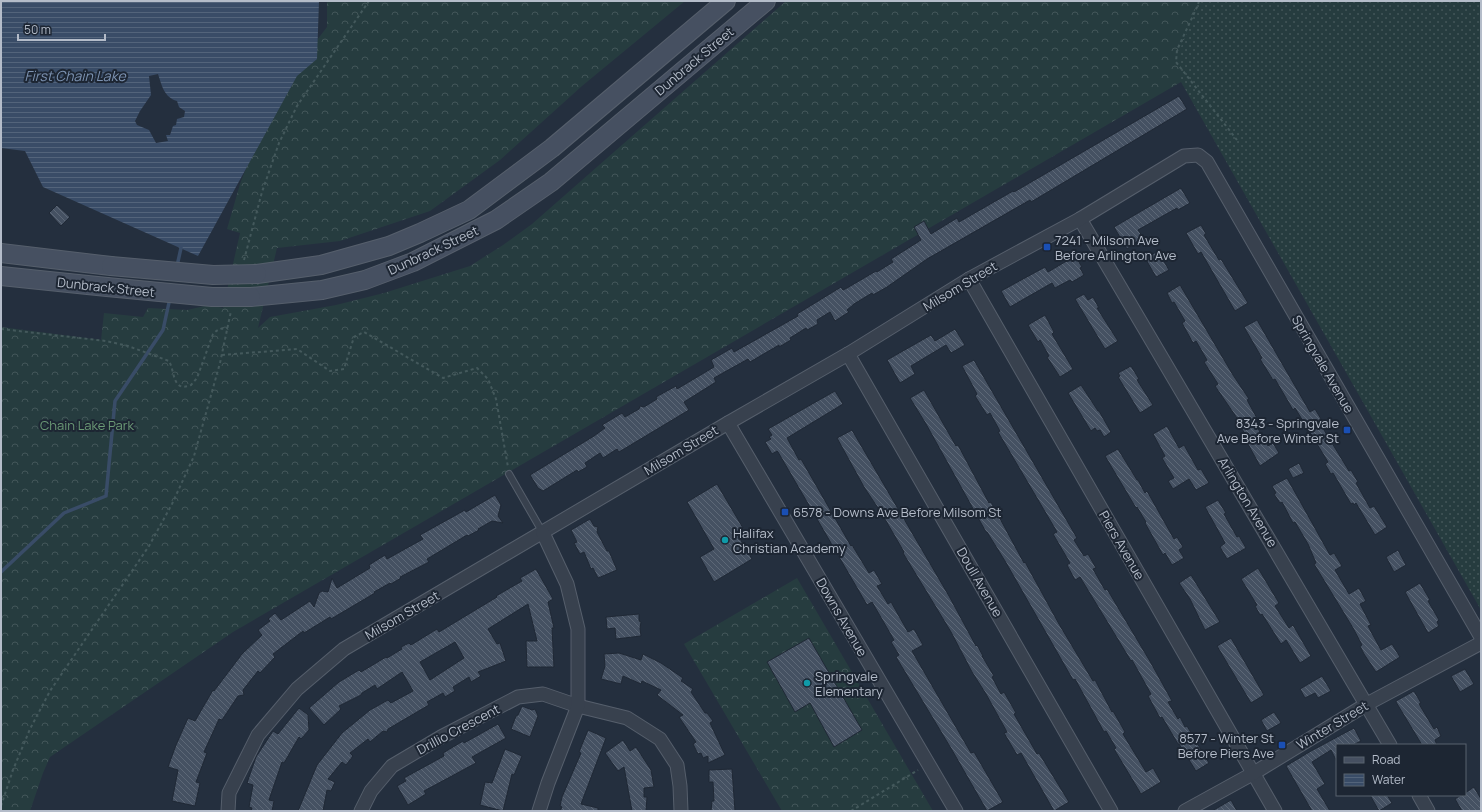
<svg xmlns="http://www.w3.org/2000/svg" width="1482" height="812" viewBox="0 0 1482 812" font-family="Manrope,sans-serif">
	<defs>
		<pattern id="grass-dots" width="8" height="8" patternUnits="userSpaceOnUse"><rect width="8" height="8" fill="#263c3f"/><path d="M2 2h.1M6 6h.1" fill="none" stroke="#435659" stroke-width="1.8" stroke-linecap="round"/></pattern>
		<pattern id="forest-crowns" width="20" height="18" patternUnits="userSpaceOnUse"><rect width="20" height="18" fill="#263c3f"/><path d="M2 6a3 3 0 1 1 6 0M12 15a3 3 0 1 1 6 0" fill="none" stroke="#435659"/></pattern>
		<pattern id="water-rules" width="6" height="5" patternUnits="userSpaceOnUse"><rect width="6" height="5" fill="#394c67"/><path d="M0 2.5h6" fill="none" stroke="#53647b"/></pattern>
		<pattern id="building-back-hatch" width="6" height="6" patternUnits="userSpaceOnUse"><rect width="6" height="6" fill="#455162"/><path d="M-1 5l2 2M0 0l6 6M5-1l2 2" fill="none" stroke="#5d6877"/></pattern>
	</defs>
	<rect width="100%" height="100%" fill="#242f3e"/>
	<polygon fill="url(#grass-dots)" points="1129,1 1481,1 1481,610 1181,82"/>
	<g fill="url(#forest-crowns)">
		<polygon points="327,1 685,1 582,86 500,160 430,211 340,241 277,248 258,328 270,317 336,305 384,293 470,266 503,245 532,224 786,1 1196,1 1190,27 1179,51 1181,82 233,632 50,757 43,773 30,811 1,811 1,327 101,340 104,313 143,317 148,308 187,310 209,305 223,308 240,233 227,229 240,184 253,150 310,49 327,27"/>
		<polygon points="797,578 933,811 782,811 684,644"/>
	</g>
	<path fill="url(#water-rules)" fill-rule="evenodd" d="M 1,1 L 319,1 L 317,59 L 297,76 L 198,256 L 43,187 L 25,151 L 1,148 ZM 158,74 C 162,86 164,97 177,101 L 179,107 L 185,111 L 184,117 L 177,119 L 176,125 L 173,126 L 170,135 L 166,135 L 168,141 L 156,143 L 149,130 L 137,125 L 135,121 L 140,111 L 151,95 L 149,76 Z"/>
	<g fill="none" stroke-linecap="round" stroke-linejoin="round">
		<g stroke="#394c67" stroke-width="3.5">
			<polyline points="177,266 181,248"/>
			<polyline points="1,572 64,513 106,496 115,401 163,330 170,298"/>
		</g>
	</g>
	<g fill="url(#building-back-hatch)" stroke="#1f2835" fill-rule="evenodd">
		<polygon points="1179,96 1187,109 1031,202 1030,200 927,259 887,287 873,295 872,293 854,304 847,310 849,312 835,321 830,312 817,320 818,324 807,330 806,328 790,338 791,340 779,347 779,345 750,362 748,359 714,378 716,382 684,402 689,410 619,452 617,449 603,458 600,453 585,463 587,467 578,472 577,470 543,491 538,488 530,475 594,436 605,428 602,425 622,413 625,417 639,409 640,406 644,407 657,399 656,397 676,386 677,389 714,367 711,360 732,348 734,352 798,316 797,314 841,287 843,290 847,288 876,271 877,272 893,262 891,259 921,240 914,227 924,221 931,234 957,218 959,222 1013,191 1014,192"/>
		<polygon points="1181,188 1190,203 1178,210 1177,208 1138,230 1143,237 1127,249 1114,227"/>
		<polygon points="57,205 70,217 61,226 49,213"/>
		<polygon points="1201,225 1206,234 1204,235 1219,260 1221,259 1248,303 1235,311 1201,252 1198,254 1186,233"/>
		<polygon points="1158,251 1169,270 1156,277 1145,258"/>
		<polygon points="1075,256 1082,267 1080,268 1084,275 1072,282 1070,280 1055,288 1052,283 1010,307 1001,291 1045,267 1048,272"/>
		<polygon points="1180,285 1233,375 1249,399 1247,400 1258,420 1254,422 1268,446 1273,443 1279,453 1260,466 1243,435 1245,434 1238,422 1239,421 1215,386 1218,384 1204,362 1207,360 1196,341 1193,343 1182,323 1185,321 1174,302 1172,303 1167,293"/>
		<polygon points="1084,294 1088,300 1093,297 1099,308 1097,308 1118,341 1105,349 1075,299"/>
		<polygon points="1045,315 1054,332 1052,334 1073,369 1060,377 1047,357 1049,356 1040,340 1038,342 1028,325"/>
		<polygon points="1257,320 1310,412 1315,409 1324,424 1321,425 1349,471 1351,470 1358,482 1356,483 1370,508 1374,506 1387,527 1375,535 1356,503 1354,505 1353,503 1351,504 1333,473 1331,474 1325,464 1328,462 1295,408 1293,410 1275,379 1273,380 1260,359 1262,358 1244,327"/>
		<polygon points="955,329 965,345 951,353 946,345 911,366 915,374 900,383 887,360 931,335 935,341"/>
		<polygon points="974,360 1077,538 1074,540 1084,556 1088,554 1096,568 1093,569 1105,590 1107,589 1151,663 1172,701 1168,702 1178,719 1180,717 1185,727 1187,726 1209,763 1196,771 1179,744 1178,744 1162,717 1160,718 1148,696 1151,694 1132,660 1131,661 1080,577 1075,580 1067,565 1070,563 1053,534 1057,532 998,432 1000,431 990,413 987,415 975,396 977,394 962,366"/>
		<polygon points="1131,366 1139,379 1137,380 1153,405 1140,413 1118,377 1120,376 1118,373"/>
		<polygon points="1081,385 1098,411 1099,411 1111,432 1104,437 1100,430 1097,431 1095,428 1091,431 1068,393"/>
		<polygon points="924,390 956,446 958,445 989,503 991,502 1024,563 1025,562 1059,624 1093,681 1095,680 1112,712 1113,711 1125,732 1123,734 1146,772 1153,768 1161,782 1141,794 1114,749 1116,748 1106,731 1104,732 1075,679 1073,680 1005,561 987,532 986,532 926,424 910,398"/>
		<polygon points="835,391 843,404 787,438 799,460 801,459 851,546 852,545 869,573 874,570 882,584 877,586 888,604 891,602 908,632 914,629 923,645 912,651 971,753 974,752 1003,802 987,811 952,750 896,657 899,655 891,642 894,640 872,602 867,605 778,452 777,451 772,454 765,442 771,439 769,437 772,435 768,429"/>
		<polygon points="1167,426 1179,448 1184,445 1198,470 1201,469 1209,483 1196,490 1189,479 1173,489 1168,481 1174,478 1162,458 1165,456 1153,434"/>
		<polygon points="852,430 949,596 976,646 977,645 983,656 982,656 994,676 992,677 1001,694 1004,692 1016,713 1014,714 1037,754 1039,753 1069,802 1054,811 1021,753 1017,755 1004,733 1007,732 986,694 972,672 951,632 903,553 904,552 882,514 864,487 837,438"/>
		<polygon points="1118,449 1137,480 1138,480 1145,493 1147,491 1174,539 1177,537 1183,547 1179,550 1184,558 1172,565 1165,553 1163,555 1145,523 1146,522 1137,507 1136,508 1105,456"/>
		<polygon points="1299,463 1304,473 1293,478 1288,469"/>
		<polygon points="1287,478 1330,555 1334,553 1342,566 1335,570 1349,594 1359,588 1366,601 1360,604 1371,625 1368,626 1381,650 1392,644 1400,657 1376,672 1364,654 1360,646 1362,645 1353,628 1314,564 1316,563 1308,544 1295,522 1293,523 1282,502 1280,503 1274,494 1276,493 1272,486"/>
		<polygon points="717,484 743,528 736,532 752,559 714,582 700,557 714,549 687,502"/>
		<polygon points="495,495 501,505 498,516 503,523 492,521 478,529 479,530 468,536 467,535 427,559 429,562 400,577 401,578 391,584 390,583 374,592 375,593 331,619 330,617 304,633 303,631 273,654 275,657 260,673 258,671 243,690 244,695 238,696 222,720 219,719 204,752 207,753 196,782 200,783 195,806 172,801 178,770 168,767 176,745 188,718 195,721 213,690 214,691 242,654 262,635 258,630 270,621 268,619 275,613 281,620 310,601 314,607 319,593 322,591 328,592 332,578 337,588 370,568 369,565 385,555 387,559 423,539 420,535 465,510 466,512"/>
		<polygon points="1218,500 1226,513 1224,514 1237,537 1239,536 1246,548 1227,559 1220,547 1225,543 1205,507"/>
		<polygon points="590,519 594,526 598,527 597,532 607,551 609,551 617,570 598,578 593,568 591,569 584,552 580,554 574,543 577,542 571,530"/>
		<polygon points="1398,550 1406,565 1394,572 1386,557"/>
		<polygon points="1258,568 1279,603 1275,606 1289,628 1293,625 1311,656 1300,663 1286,640 1281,644 1262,614 1260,615 1255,606 1257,605 1241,579"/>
		<path d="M 536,569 L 553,599 L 548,602 L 554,628 L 552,628 L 554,667 L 527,667 L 526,641 L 537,641 L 528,604 L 488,629 L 497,644 L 500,643 L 506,661 L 478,672 L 481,676 L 471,682 L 469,677 L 453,687 L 455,691 L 445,697 L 443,693 L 427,702 L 429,705 L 388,729 L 387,732 L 383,731 L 370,742 L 368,739 L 350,753 L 353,756 L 346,765 L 342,762 L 328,779 L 335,782 L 331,791 L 327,790 L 323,811 L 298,811 L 317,765 L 342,733 L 370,710 L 388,700 L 391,703 L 413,691 L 402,672 L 377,689 L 375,685 L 362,693 L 361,695 L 339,706 L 341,709 L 324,725 L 309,708 L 339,682 L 359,670 L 361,672 L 386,657 L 387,658 L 402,649 L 401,647 L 409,643 L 411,645 L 437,629 L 439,632 L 497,597 L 496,596 L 522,581 L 520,578 ZM 455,642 L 464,658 L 430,680 L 420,662 Z"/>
		<polygon points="1191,575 1220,622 1205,630 1190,599 1179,583"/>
		<polygon points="1420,583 1430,600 1428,601 1439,620 1437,622 1439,626 1428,633 1405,592"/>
		<polygon points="639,614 639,621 641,622 640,628 641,636 616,639 615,628 607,629 606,617"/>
		<polygon points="809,638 862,730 834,747 810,703 795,712 767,662"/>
		<polygon points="1231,638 1264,695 1251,703 1217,646"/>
		<polygon points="619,653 641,660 643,654 661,663 683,678 681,681 693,689 691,692 705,713 707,713 713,721 710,723 725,755 708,763 708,756 703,758 701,753 698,754 693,744 696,742 679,717 683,715 657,695 661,690 642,681 641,684 623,676 621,684 601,679 605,666 604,654"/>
		<polygon points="1465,669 1474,684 1460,692 1451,676"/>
		<polygon points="1322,676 1331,691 1318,698 1315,693 1305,698 1300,689"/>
		<polygon points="1414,691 1421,703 1419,704 1434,729 1437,727 1441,736 1435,740 1437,745 1422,745 1396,702 1396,701"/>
		<polygon points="522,706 532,710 535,709 538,716 530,737 511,729 516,716 518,715"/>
		<polygon points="299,708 308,715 309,730 301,739 299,737 284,763 282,762 269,800 274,801 272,811 251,811 252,808 249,807 253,785 247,783 256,757 273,731 278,734"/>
		<polygon points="1274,712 1281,723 1267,731 1261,720"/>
		<polygon points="498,724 506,738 472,757 476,763 424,791 426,794 408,805 397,786 406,781 404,778 444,756 443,753 463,741 464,743"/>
		<polygon points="1354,728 1361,741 1353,745 1337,745 1337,762 1331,750 1312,762 1325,784 1317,789 1330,811 1312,811 1286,766 1311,751"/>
		<polygon points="588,730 606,738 581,804 598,808 598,811 560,811 562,807 560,806 562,797 581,753 579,752"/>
		<polygon points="623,740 630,751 636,747 651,770 654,787 644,788 644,797 647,797 646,811 632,811 624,767 618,771 605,753"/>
		<polygon points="505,749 522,756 514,775 512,774 503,811 480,805 485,782 492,783"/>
		<polygon points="732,769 735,811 711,811 712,801 714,801 713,782 709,782 709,770"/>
		<polygon points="1474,787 1481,799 1481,811 1462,811 1455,799 1461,795 1465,795 1465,793"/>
		<polygon points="1370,795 1387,795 1392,803 1379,811"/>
		<polygon points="1231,800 1237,811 1212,811"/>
	</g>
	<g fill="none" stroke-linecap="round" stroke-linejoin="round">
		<defs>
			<polyline id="service" points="509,474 543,533"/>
			<g id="minor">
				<polyline points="1080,219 1390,745"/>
				<polyline points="969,279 1275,811"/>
				<polyline points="848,354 1111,811"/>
				<polyline points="728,423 956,811"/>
				<polyline points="1419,795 1428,811"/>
				<polyline points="228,811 229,793 258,735 297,689 344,649 728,423 848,354 969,279 1080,219 1184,156 1198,155 1207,162 1481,637"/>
				<polyline points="361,811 371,791 392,766 441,737 518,697 543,694 578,706 627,718 660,739 677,765 680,786 681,811"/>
				<polyline points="539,811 548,783 578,706 578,629 567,584 543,533"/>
				<polyline points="1185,811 1254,773 1367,704 1481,643"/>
			</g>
			<g id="secondary">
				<polyline points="1,253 111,266"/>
				<polyline points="257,274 321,265 389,246 420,233 469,210 552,148 726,1"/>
				<polyline points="1,276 107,287"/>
				<polyline points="251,297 322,290 365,280 413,262 496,220 551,182 766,1"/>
			</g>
		</defs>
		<use href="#service" stroke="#565f6c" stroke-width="8"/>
		<use href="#minor" stroke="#565f6c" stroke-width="15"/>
		<use href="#secondary" stroke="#565f6c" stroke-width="20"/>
		<g stroke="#44595c" stroke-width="2" stroke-dasharray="3 3" stroke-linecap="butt">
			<polyline points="1199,1 1197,7 1177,50 1176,62 1237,140"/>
			<polyline points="244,260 262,192 279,143 297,106 369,1"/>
			<path d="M 1,329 L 106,341 L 128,346 L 169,361 C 175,371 172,393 191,385 L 197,378 L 213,334 C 218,329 221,328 228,328"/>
			<polyline points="222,355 297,349 330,371 344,369 354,337 364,332 443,378 477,368 488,379 496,399 508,467"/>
			<polyline points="1,806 13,770 30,729 50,691 149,546 172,504 194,456 220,363 231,311"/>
			<polyline points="851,811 918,770"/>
		</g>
		<use href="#service" stroke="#38414e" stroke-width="6"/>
		<use href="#minor" stroke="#38414e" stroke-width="13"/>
		<use href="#secondary" stroke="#465061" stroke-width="18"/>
		<defs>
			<g id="secondary-bridge">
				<polyline points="111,266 213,275 257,274"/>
				<polyline points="107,287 212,297 251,297"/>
			</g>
		</defs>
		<use href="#secondary-bridge" stroke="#565f6c" stroke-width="20" stroke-linecap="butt"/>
		<use href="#secondary-bridge" stroke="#465061" stroke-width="18"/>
	</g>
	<g fill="#1a4fb4" stroke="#1d2633" stroke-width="1.5">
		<rect x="1043" y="243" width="8" height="8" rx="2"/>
		<rect x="1343" y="426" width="8" height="8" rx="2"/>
		<rect x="781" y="508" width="8" height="8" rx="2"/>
		<rect x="1278" y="741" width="8" height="8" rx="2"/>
	</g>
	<g fill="#0f9aa8" stroke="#1d2633" stroke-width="1.5">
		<circle cx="725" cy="540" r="4"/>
		<circle cx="807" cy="683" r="4"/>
	</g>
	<g text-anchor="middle" stroke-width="4" stroke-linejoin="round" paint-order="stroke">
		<g font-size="13" fill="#b4bcc9" stroke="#1d2633">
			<text transform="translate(694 61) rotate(-40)" y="5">Dunbrack Street</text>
			<text transform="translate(433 250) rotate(-25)" y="5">Dunbrack Street</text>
			<text transform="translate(960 286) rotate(-31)" y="5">Milsom Street</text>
			<text transform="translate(106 287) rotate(6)" y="5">Dunbrack Street</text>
			<text transform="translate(1323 364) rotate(60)" y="5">Springvale Avenue</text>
			<text transform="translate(681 450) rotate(-31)" y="5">Milsom Street</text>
			<text transform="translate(1248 502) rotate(59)" y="5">Arlington Avenue</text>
			<text transform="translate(1122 545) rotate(60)" y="5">Piers Avenue</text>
			<text transform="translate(980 582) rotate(60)" y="5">Doull Avenue</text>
			<text transform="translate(402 615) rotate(-30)" y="5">Milsom Street</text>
			<text transform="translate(842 617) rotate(60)" y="5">Downs Avenue</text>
			<text transform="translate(1332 725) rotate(-31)" y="5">Winter Street</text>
			<text transform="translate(458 729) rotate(-28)" y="5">Drillio Crescent</text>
		</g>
		<g font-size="13" fill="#b4bcc9" stroke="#1d2633" text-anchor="start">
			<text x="1055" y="245">7241 - Milsom Ave<tspan x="1055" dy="15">Before Arlington Ave</tspan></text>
			<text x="1339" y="428" text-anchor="end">8343 - Springvale<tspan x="1339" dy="15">Ave Before Winter St</tspan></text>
			<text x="793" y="517">6578 - Downs Ave Before Milsom St</text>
			<text x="733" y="538">Halifax<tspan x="733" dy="15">Christian Academy</tspan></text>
			<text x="815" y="681">Springvale<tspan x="815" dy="15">Elementary</tspan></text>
			<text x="1274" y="743" text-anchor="end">8577 - Winter St<tspan x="1274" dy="15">Before Piers Ave</tspan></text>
		</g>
		<g font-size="13" fill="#6b9a76" stroke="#1d2633">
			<text x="87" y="430">Chain Lake Park</text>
		</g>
		<g font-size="14" font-style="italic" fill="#7c92b1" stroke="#1d2633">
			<text x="75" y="81">First Chain Lake</text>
		</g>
	</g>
	<rect width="1482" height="812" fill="none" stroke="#b4bcc9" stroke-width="4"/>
	<rect x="1336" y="744" width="130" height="52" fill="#1d2633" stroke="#59626f"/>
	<rect x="1344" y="757" width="20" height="6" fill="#465061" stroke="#59626f"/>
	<text x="1372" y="764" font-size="12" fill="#b4bcc9">Road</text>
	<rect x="1344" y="774" width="20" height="12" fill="url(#water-rules)" stroke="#59626f"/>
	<text x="1372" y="784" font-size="12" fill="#b4bcc9">Water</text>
	<path d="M18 34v6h87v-6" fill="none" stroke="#b4bcc9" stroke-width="2"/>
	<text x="24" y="34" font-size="12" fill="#b4bcc9" stroke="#1d2633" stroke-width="3" paint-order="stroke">50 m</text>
</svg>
